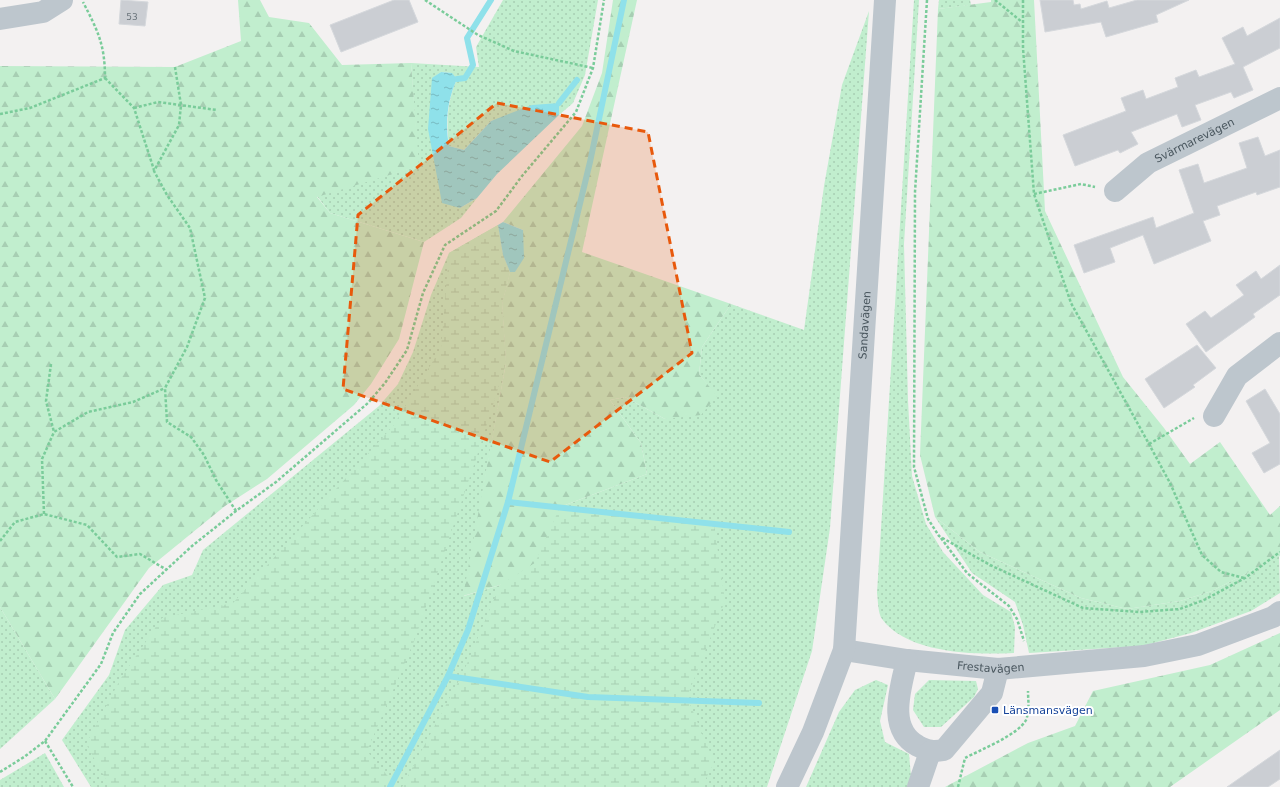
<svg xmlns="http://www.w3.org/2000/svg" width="1280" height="787" viewBox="0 0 1280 787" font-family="'DejaVu Sans',sans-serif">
	<defs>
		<pattern id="grass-dots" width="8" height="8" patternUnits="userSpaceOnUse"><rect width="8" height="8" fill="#c1eece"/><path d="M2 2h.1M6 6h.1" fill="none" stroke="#a7ceb3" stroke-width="1.8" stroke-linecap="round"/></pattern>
		<pattern id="forest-firs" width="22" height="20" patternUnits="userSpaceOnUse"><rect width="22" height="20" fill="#c1eece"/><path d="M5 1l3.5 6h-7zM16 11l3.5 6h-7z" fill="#a7ceb3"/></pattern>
		<pattern id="wetland-marsh" width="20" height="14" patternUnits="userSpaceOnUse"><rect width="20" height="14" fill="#c1eece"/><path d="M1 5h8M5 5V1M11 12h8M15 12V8" fill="none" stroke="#a7ceb3"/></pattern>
		<pattern id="water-ripples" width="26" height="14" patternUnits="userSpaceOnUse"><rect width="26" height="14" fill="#8fe1ea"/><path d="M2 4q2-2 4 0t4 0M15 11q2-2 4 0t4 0" fill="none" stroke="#77b9c1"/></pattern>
	</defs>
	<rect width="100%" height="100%" fill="#f3f1f1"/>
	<g fill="url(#grass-dots)">
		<path d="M 503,0 L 598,0 L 585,75 L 573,103 L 559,115 L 559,103 L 491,121 L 464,150 L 449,146 C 446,122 447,102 457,79 L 451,73 L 441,72 L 433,78 L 460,208 L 477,198 L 461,218 L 424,242 L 330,213 L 317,196 L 418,166 L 411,63 L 479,67 L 476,47 Z"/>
		<path d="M 914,0 L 919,0 L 904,244 L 908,400 L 912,476 L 926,524 L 943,552 L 983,595 L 1011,612 L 1015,627 L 1014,653 C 976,655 908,654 882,619 C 878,614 878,600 877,593 Z"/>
		<polygon points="939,0 970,0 971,5 938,9"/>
		<polygon points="869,11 830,528 812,651 767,787 91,787 62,740 109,675 125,630 163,585 192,575 203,550 379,406 398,384 413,352 431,295 449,253 498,225 503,255 510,272 502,304 506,363 464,596 500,585 560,507 647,474 641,443 610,400 625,397 665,419 716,396 699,374 702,347 731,304 804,330 824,186 842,85"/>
		<polygon points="935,517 980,552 1081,598 1127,609 1180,601 1212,591 1279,556 1280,593 1251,611 1191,633 1142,646 1029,653 1023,625 1015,602 972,573"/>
		<polygon points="0,607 55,699 0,749"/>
		<polygon points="876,680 888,685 880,721 885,742 909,754 911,776 907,787 806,787 839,712 855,690"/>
		<polygon points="929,680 976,681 978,689 974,697 941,727 924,727 913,710 915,694"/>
		<polygon points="45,753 64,787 0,787 0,780"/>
	</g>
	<g fill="url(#forest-firs)">
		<polygon points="238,0 260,0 269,17 309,23 342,65 411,63 419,166 317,197 330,213 424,242 399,339 371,384 354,405 267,479 225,506 149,568 55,699 0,607 0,66 175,67 241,41"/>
		<polygon points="613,0 637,0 582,252 731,304 702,347 699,374 717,396 701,415 665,419 625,397 610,400 641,443 647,474 560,507 535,563 500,585 463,596 506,363 502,304 510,272 515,272 523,230 503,222 582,126 602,73"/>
		<polygon points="991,0 1034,0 1045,211 1123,377 1164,428 1190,464 1220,442 1270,515 1280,506 1280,556 1212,591 1180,601 1127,609 1081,598 980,552 935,517 920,455 938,9 991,2"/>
		<polygon points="1280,633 1280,710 1170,787 945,787 1028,743 1075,726 1093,691 1210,665"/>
	</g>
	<g fill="url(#wetland-marsh)">
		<polygon points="498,225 503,255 510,272 502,304 506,363 476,459 415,639 367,751 397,787 110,787 86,744 121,678 162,618 233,603 393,426 441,348 449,253"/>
		<polygon points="560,507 714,524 725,601 687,697 714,762 702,787 402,787 463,673 500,585 535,563"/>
	</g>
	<g fill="url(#water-ripples)">
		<path d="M 441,72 L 452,73 L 457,79 C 447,101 445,123 449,146 L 464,150 L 491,121 L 532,105 L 559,103 L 559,115 L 497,174 L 477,198 L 460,208 L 442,203 L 428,129 L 432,78 Z"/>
		<polygon points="503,222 523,230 524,258 515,272 510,272 503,255 498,225"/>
	</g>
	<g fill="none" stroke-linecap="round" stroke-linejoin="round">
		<g stroke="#8fe1ea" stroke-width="6">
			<polyline points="457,79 465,78 473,65 467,38 491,0"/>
			<polyline points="559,103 577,80"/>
			<polyline points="508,502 789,532"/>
			<polyline points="448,676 588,697 759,703"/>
			<polyline points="390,787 448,676 468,630 508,502 590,162 624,0"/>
		</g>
	</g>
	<g fill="#cbced3" stroke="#d5d8dc">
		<polygon points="121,0 148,2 145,26 119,24"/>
		<polygon points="394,0 409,0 418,22 341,52 330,25"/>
		<polygon points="1040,0 1073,0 1074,5 1080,4 1081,9 1107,1 1109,8 1137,0 1189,0 1156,15 1158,22 1106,37 1101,22 1045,32"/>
		<polygon points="1280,18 1280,48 1243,67 1253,90 1234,98 1231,92 1195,105 1201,120 1182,127 1177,114 1131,132 1138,144 1120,153 1118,150 1075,166 1063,135 1126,111 1121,98 1143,90 1146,99 1178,87 1175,78 1196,70 1199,77 1235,64 1222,38 1243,27 1247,36"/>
		<polygon points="1258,137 1265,156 1280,150 1280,187 1257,195 1256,192 1217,206 1220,215 1203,221 1211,241 1154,264 1143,235 1110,248 1115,262 1084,273 1074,245 1153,217 1156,228 1194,213 1179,170 1198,164 1204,183 1247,168 1239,143"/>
		<polygon points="1280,265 1280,295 1253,314 1255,317 1206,352 1186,324 1205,311 1211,318 1244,295 1236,285 1256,271 1261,279"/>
		<polygon points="1197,345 1216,368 1193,385 1195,387 1164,408 1145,379"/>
		<polygon points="1265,389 1280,414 1280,464 1264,473 1252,453 1270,443 1246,401"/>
		<polygon points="1280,750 1280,779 1268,787 1227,787"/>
	</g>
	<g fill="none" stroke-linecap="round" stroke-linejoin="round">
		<g stroke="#7acc9a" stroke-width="2.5" stroke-dasharray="3 2" stroke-linecap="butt">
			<polyline points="425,0 478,35 514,51 593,68"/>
			<polyline points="927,0 915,192 914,467 928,519 939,536 990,565 1083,608 1139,612 1180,609 1204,600 1245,578 1280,552"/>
			<polyline points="995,0 1022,22"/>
			<polyline points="1023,0 1023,48 1034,194 1071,303 1149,444 1170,483 1202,555 1221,572 1244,578"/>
			<polyline points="175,67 181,105 179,125 154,171 167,195 190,228 205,298 187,347 165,388 167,422 191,437 204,455 216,480 236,511"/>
			<polyline points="105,78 134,108 154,170"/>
			<polyline points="134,108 158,102 217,110"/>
			<path d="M 0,114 L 30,108 L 105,78 C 105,45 98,31 83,2"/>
			<polyline points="1034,194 1081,184 1095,187"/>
			<polyline points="51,364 46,401 54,432"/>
			<polyline points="1149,444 1194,418"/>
			<polyline points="44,514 42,459 54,432 88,412 133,402 165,388"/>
			<polyline points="941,538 967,573 1009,606 1017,619 1024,641"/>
			<polyline points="0,541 15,522 44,514 87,525 117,557 140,554 167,570"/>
			<polyline points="45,741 73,787"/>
			<polyline points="0,772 24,757 45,741 101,664 113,633 140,594 192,546 236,511 276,482 368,403 385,383 407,350 423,293 445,245 496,211 522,176 576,112 593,68 604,0"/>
			<path d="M 958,787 L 965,758 C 980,750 1018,735 1026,720 C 1030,710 1028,701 1028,691"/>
		</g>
		<g stroke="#bdc6cd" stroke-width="22">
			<polyline points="0,19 43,12 62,0"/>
			<path id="s1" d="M 1115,191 L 1148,163 L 1280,98"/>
			<polyline points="1214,416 1237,376 1280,343"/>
			<path id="s2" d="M 844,650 L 907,660 L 998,669 L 1144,656 L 1198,645 L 1273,617 L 1280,612"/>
			<path d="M 907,660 C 901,687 886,729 918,746 C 928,751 933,752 944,750 L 992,693 L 998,669"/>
			<path id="s3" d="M 787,787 L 813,732 L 844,650 L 885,0"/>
			<polyline points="918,787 930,752"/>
		</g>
	</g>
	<path fill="#e8590c" fill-opacity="0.2" stroke="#e8590c" stroke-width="3" stroke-dasharray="8 5" stroke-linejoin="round" d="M 497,103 L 648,132 L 692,353 L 550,462 L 343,389 L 358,215 Z"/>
	<rect fill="#1a4fb4" stroke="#fff" stroke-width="1.5" x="991" y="706" width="8" height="8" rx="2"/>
	<g text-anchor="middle" stroke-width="4" stroke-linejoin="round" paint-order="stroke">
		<g font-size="9" fill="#6a747b">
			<text x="132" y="20">53</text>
		</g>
		<g font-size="11" fill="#49565e" stroke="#fff">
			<text dy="4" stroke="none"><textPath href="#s1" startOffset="95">Svärmarevägen</textPath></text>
			<text dy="4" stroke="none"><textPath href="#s3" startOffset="474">Sandavägen</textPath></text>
			<text dy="4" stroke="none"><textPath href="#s2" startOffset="148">Frestavägen</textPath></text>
		</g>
		<g font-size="11" fill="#164399" stroke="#fff" text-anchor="start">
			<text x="1003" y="714">Länsmansvägen</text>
		</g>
	</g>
</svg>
